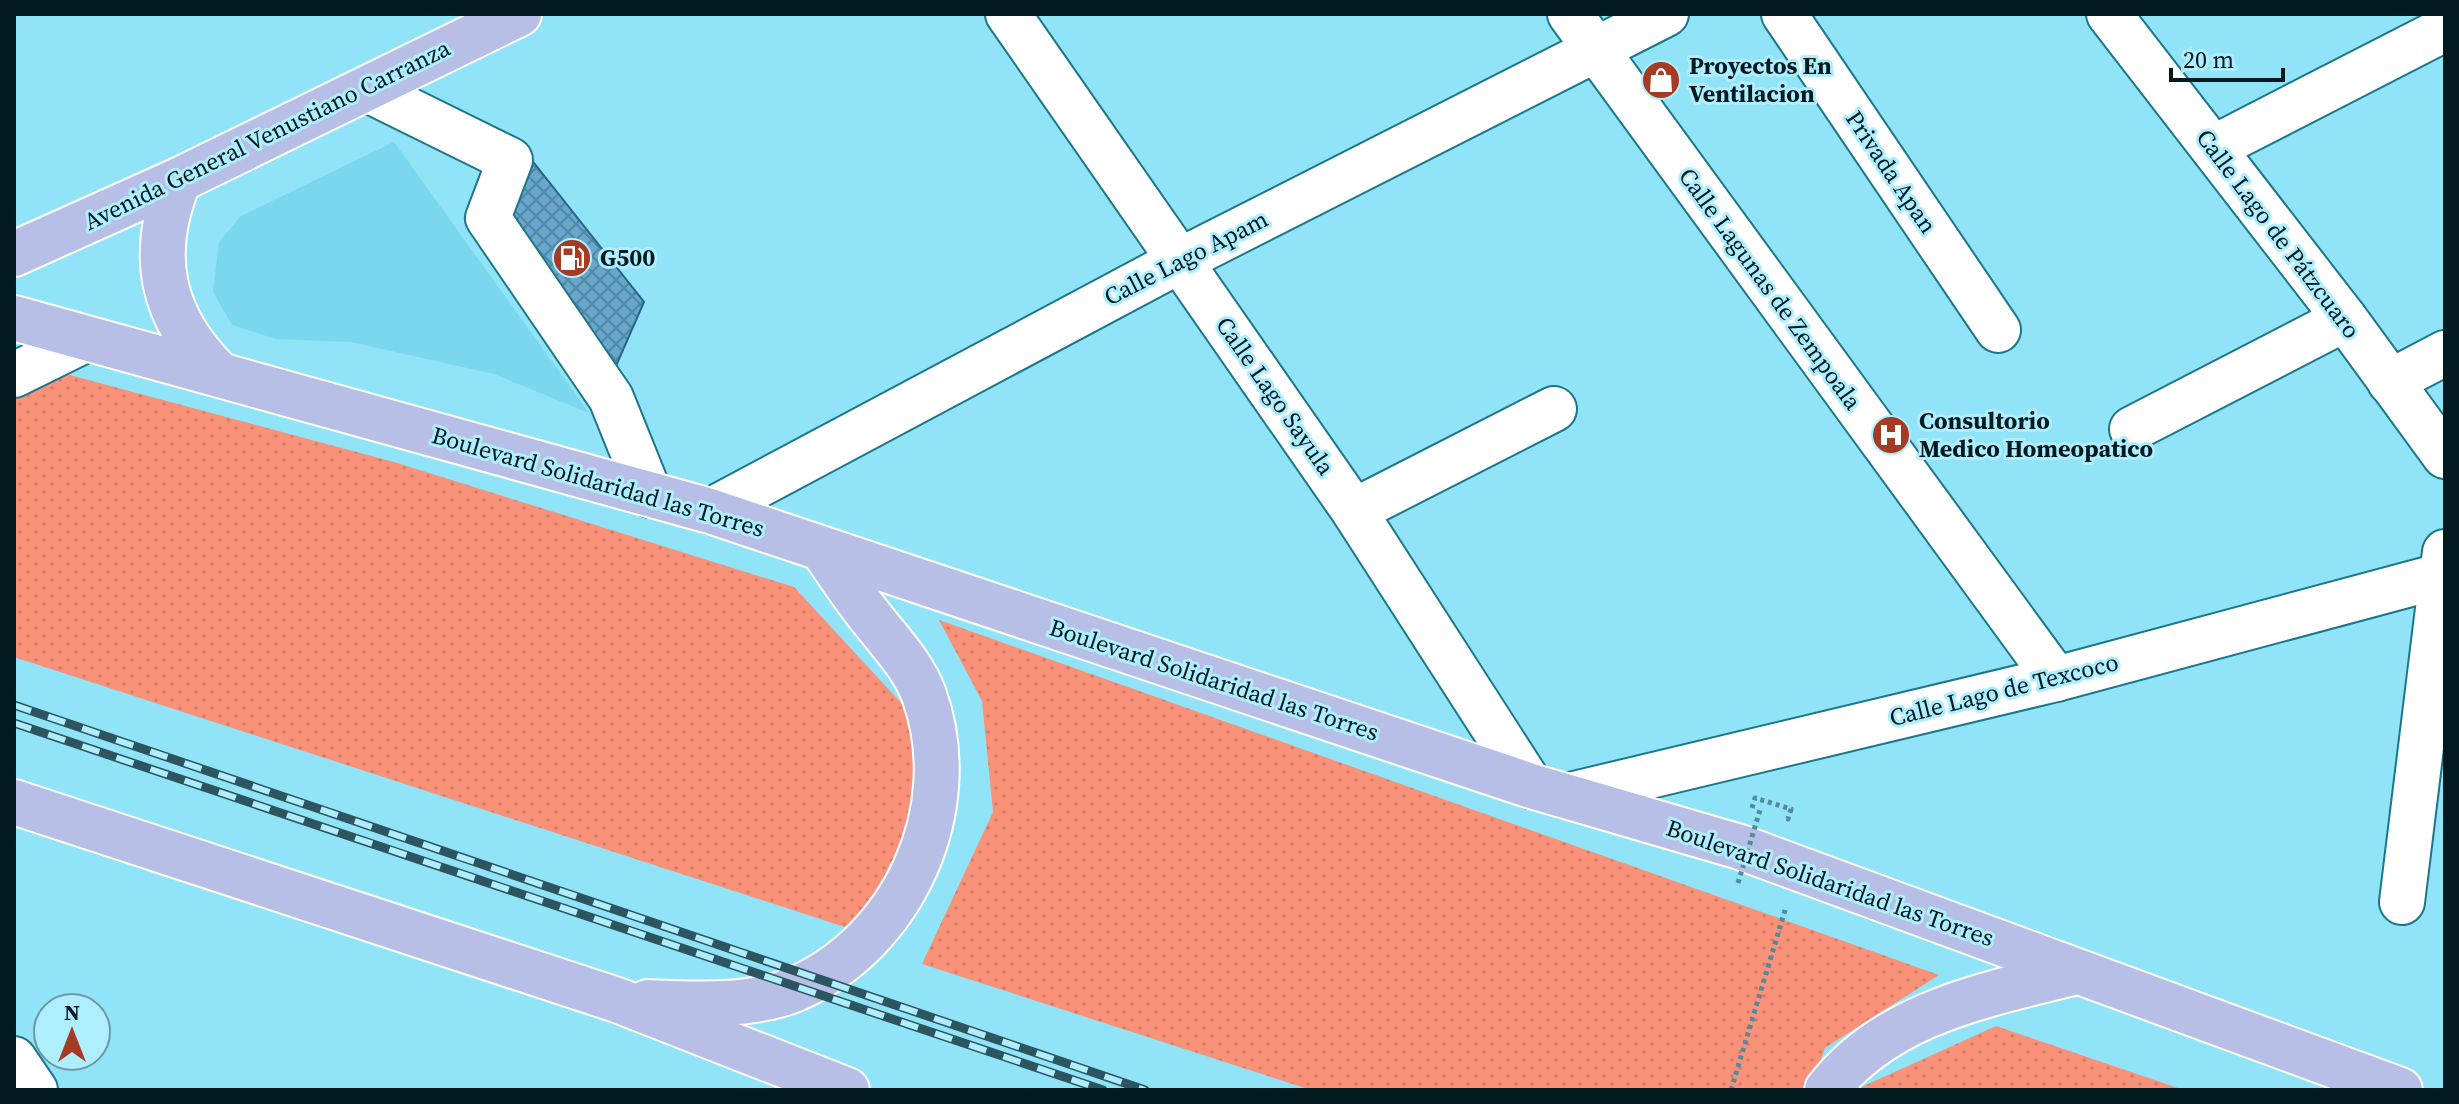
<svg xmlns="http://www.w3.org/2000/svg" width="2459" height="1104" viewBox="0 0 2459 1104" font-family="'Source Serif 4',serif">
	<defs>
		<pattern id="grass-dots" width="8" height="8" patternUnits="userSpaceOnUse" patternTransform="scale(2)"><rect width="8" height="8" fill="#f99278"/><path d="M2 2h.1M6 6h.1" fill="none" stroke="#d47d68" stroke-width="1.8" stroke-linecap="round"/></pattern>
		<pattern id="building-cross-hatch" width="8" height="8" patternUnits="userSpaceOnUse" patternTransform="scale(2)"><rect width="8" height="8" fill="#67a7cb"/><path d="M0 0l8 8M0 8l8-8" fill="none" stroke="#5287a4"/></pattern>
	</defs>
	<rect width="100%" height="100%" fill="#91e3f7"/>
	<polygon fill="#7ad7ed" points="394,142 589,413 494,374 351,342 276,339 232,325 213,292 219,242 241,216"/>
	<g fill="url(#grass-dots)">
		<polygon points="14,360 394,462 794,587 917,720 916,831 851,929 14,657"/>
		<polygon points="939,620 1939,975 1825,1048 1810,1090 1311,1090 922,964 993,812 982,701"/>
		<polygon points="1996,1026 2184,1090 1855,1090"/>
	</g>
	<polygon fill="url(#building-cross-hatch)" stroke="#246788" stroke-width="2" points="527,154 644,302 616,366 502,215"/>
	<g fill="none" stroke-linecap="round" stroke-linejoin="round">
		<defs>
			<g id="minor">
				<polyline points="1008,14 1354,511 1531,786"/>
				<polyline points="1570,14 2056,679"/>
				<polyline points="1784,14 1998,330"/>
				<polyline points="2109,14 2345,319 2445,456"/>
				<polyline points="366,89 510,160 488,218 611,398 650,495"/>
				<polyline points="2213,148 2445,29"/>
				<polyline points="14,375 87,339"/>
				<polyline points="2390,382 2445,353"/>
				<polyline points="2132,429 2345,319"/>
				<polyline points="710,511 1181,260 1666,14"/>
				<polyline points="1354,511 1554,409"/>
				<polyline points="1566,796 2056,679 2440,576"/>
				<polyline points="2402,902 2445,552"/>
				<polyline points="14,1059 35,1090"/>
			</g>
			<g id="major">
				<path d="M 179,180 C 148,255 161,317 219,374"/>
				<polyline points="14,254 179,180 519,14"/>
				<polyline points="14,318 710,511 1531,786 1740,847 2400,1090"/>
				<polyline points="14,802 617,1000 847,1090"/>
				<path d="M 648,1002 C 693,1004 751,1007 793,990 C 903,944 965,809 924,695 C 914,667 891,643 873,620 C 855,598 839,574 823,550"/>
				<path d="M 1827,1090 C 1887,1012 1987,995 2076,972"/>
			</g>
		</defs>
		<use href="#minor" stroke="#1d778a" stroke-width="48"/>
		<use href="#major" stroke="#fff" stroke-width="48"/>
		<g stroke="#528b99" stroke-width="5" stroke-dasharray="4 4" stroke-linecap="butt">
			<polyline points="1752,808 1755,798 1791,809 1788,819 1784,818"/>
			<polyline points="1731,1090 1786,907"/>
		</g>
		<use href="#minor" stroke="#fff" stroke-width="44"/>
		<use href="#major" stroke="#b8bfe6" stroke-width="44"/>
		<defs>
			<g id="rail">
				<polyline points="14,705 1145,1090"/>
				<polyline points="14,723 1103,1090"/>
			</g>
		</defs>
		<use href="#rail" stroke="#2c5560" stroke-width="9"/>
		<use href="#rail" stroke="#aeeefe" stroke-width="6" stroke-dasharray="18" stroke-linecap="butt"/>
		<polyline stroke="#528b99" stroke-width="5" stroke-dasharray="4 4" stroke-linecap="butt" points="1738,883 1760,810"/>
	</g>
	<defs>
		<symbol id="shop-disc" viewBox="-11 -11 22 22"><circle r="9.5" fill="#a43b22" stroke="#aeeefe"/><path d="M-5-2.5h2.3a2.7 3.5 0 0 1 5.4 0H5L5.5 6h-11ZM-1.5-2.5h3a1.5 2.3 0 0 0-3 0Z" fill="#fff"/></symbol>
		<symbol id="fuel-disc" viewBox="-11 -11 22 22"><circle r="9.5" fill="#a43b22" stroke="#aeeefe"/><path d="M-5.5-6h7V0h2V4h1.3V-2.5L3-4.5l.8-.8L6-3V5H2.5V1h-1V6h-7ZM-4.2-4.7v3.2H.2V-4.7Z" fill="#fff"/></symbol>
		<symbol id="hospital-disc" viewBox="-11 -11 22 22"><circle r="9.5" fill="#a43b22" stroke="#aeeefe"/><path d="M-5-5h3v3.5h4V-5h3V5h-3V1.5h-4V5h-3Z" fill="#fff"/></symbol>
	</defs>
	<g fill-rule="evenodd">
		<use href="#shop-disc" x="1639" y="58" width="44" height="44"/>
		<use href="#fuel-disc" x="550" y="236" width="44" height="44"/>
		<use href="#hospital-disc" x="1869" y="413" width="44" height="44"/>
	</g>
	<g text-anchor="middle" stroke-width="6" stroke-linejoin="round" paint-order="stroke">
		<g font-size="24" font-weight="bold" fill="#011a20" stroke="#aeeefe" text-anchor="start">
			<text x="1689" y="74">Proyectos En<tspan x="1689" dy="28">Ventilacion</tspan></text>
			<text x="600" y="266">G500</text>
			<text x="1919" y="429">Consultorio<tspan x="1919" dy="28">Medico Homeopatico</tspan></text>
		</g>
		<g font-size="24" fill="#011a20" stroke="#aeeefe">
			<text transform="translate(267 135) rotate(-26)" y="8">Avenida General Venustiano Carranza</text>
			<text transform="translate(1891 172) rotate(56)" y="8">Privada Apan</text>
			<text transform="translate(2278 234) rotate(53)" y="8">Calle Lago de Pátzcuaro</text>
			<text transform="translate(1186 258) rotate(-27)" y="8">Calle Lago Apam</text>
			<text transform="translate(1770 289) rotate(54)" y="8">Calle Lagunas de Zempoala</text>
			<text transform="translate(1275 396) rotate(55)" y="8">Calle Lago Sayula</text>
			<text transform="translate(598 482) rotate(16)" y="8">Boulevard Solidaridad las Torres</text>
			<text transform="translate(1214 680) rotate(18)" y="8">Boulevard Solidaridad las Torres</text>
			<text transform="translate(2004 690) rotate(-14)" y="8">Calle Lago de Texcoco</text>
			<text transform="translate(1830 883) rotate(19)" y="8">Boulevard Solidaridad las Torres</text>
		</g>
	</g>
	<rect width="2459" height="1104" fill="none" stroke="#011a20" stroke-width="32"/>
	<g transform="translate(72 1032)"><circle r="38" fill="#aeeefe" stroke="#6999a5" stroke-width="2"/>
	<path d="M0-6L14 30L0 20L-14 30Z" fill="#a43b22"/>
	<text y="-12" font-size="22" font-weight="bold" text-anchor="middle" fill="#011a20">N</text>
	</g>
	<path d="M2171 68v12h112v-12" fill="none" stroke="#011a20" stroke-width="4"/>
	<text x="2183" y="68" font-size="24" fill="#011a20" stroke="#aeeefe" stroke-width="6" paint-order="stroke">20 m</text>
</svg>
